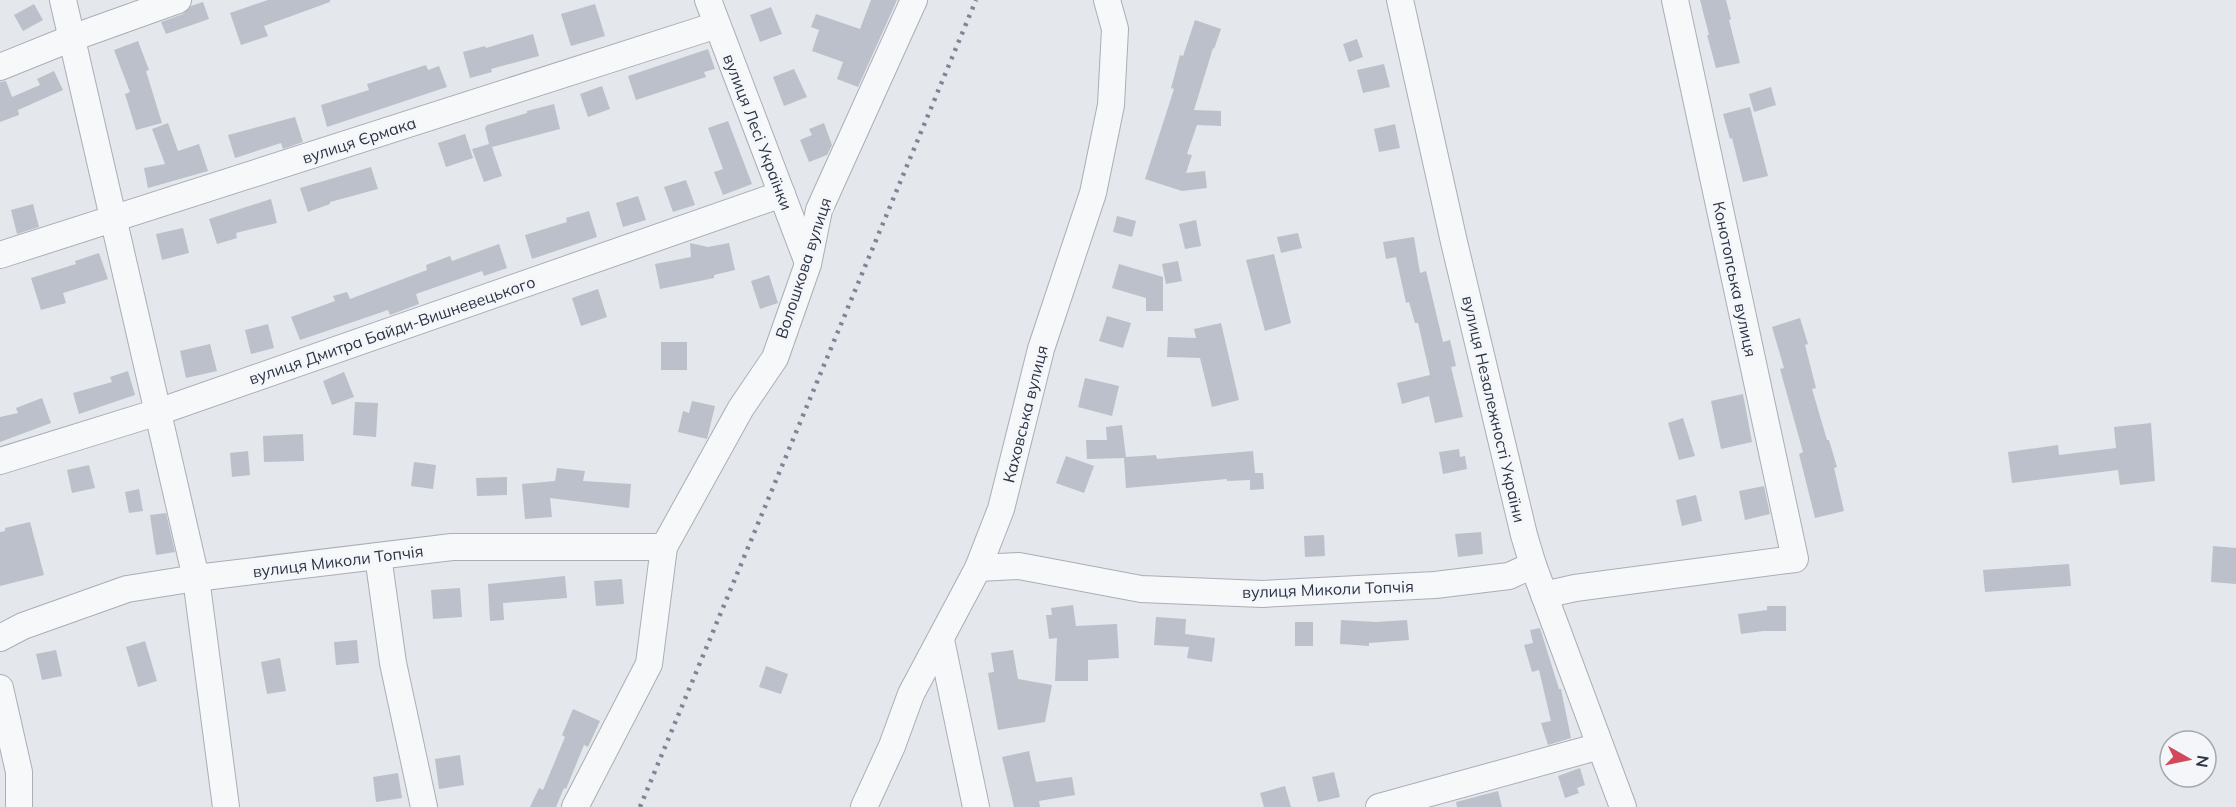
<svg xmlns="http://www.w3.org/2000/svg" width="2236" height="807" viewBox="0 0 2236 807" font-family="Mulish,sans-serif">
	<rect width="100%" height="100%" fill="#e4e7ec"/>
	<g fill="#bbc0ca">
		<polygon points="268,0 330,0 330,2 264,26 268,36 241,45 230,13"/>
		<polygon points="871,0 897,0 858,87 837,79 843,62 812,51 819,30 811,27 816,14 860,29"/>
		<polygon points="1700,0 1726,0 1731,19 1729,20 1740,63 1716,68 1707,35 1709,35"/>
		<polygon points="203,2 209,19 166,34 161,22 183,14 191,6"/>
		<polygon points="34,4 43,20 23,31 14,15"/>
		<polygon points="595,4 605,36 571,46 561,14"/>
		<polygon points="771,7 782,34 760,42 750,15"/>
		<polygon points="1195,20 1221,29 1214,49 1213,48 1194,110 1221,111 1221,126 1197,125 1187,154 1192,155 1186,173 1205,171 1207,188 1182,191 1145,179 1174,89 1171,88 1180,55 1183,56"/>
		<polygon points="533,34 539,56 491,69 492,72 470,78 463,52 485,46 486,48"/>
		<polygon points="1357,39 1363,57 1349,62 1343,44"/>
		<polygon points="138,41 149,70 146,71 162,123 136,130 125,94 130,92 114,50"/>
		<polygon points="708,49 715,69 704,72 706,77 636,100 628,76"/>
		<polygon points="1384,64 1390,87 1363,93 1357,70"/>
		<polygon points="426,65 428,70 439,66 447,87 327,127 321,105 369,90 367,84"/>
		<polygon points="794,69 807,97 784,106 773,77"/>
		<polygon points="54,71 63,90 18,110 19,115 0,122 0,82 6,81 12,97 40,85 37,79"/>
		<polygon points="602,86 610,109 588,117 580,94"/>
		<polygon points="1771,87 1776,105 1754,112 1749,94"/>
		<polygon points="554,104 560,129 492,147 502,176 484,182 472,149 489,144 485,128 487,125 527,113 527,111"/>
		<polygon points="1750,107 1768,176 1743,182 1732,138 1730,139 1723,114"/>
		<polygon points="295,117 303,142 283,149 281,143 235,158 228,135"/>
		<polygon points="728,121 752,184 723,195 714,172 723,169 708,128"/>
		<polygon points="168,123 178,151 199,144 208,171 148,188 144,168 165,164 152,129"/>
		<polygon points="824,123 832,145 827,155 809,162 800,140 812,135 809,129"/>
		<polygon points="1395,124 1400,148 1379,152 1374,129"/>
		<polygon points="465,134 473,158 446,167 438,143"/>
		<polygon points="371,167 378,189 330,202 330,204 308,212 300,188"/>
		<polygon points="686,180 695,205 673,212 664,187"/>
		<polygon points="638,196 646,220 623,227 616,203"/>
		<polygon points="271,199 277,223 236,233 237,238 217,244 209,219"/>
		<polygon points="33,204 39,227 17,234 11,210"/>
		<polygon points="589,211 597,237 532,259 525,235 567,222 566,218"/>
		<polygon points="1117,216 1136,221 1132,237 1113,232"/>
		<polygon points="1196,220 1201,246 1185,249 1179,224"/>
		<polygon points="183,228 189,253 162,260 156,234"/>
		<polygon points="1298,233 1302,248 1281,253 1277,237"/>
		<polygon points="1414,237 1420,273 1426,271 1443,342 1450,340 1456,366 1451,367 1463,417 1435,423 1429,396 1402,404 1397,383 1430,375 1418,323 1415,323 1409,302 1406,303 1396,257 1386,259 1383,242"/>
		<polygon points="690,243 708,247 729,243 735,270 714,275 714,278 660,289 655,264 691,257"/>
		<polygon points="499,244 507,268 484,276 482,271 416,294 419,304 390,315 388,310 300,340 291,317 335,301 333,296 347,292 350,299 427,270 426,265 450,256 452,261"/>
		<polygon points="99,253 108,279 63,293 66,303 41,310 31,278 76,264 75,261"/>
		<polygon points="1274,254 1291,323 1265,331 1246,260"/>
		<polygon points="1178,261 1182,281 1166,284 1162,264"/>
		<polygon points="1119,264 1163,277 1163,311 1146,311 1146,298 1112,288"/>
		<polygon points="769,275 778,303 760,309 751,281"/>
		<polygon points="598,289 607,317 581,326 572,298"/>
		<polygon points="1107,316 1131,323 1123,348 1099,341"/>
		<polygon points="1800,318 1808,344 1805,345 1816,388 1812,389 1827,440 1829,440 1837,467 1834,468 1844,511 1815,518 1799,454 1803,452 1780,369 1784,368 1772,327"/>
		<polygon points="1221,323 1239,400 1212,407 1200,358 1167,357 1168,337 1196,338 1194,329"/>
		<polygon points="268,324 274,348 251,354 245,330"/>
		<rect x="661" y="342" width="26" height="28"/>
		<polygon points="210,344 217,371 186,378 180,351"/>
		<polygon points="128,371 135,395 79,414 73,393 112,382 110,377"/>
		<polygon points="344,372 354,397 332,405 323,381"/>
		<polygon points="1085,378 1119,386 1112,416 1078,407"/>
		<polygon points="1743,394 1752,442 1721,449 1711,401"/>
		<polygon points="42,398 51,423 0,442 0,417 18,413 16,408"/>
		<polygon points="692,401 715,406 707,439 678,432 683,411 689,413"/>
		<polygon points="355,402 378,403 376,437 353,435"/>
		<polygon points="1683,418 1695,456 1679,460 1668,423"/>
		<polygon points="2151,423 2155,481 2120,485 2118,470 2012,483 2008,452 2058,445 2059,455 2116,448 2114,427"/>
		<polygon points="1122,425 1126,457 1156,455 1157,459 1253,451 1255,473 1263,473 1264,489 1250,490 1250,480 1227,481 1227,479 1126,488 1124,458 1087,459 1086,440 1107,440 1106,427"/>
		<polygon points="303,434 304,461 264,462 263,436"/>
		<polygon points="1459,449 1460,457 1465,456 1467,469 1443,474 1439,452"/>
		<polygon points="248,451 250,475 232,477 230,453"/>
		<polygon points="1066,456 1094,466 1084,493 1056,483"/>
		<polygon points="414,462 436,465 433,489 411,486"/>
		<polygon points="89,465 95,488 72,493 67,470"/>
		<polygon points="557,468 585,471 583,481 631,484 629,508 550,498 552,517 525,519 522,484 555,481"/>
		<polygon points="507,477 507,495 477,496 476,478"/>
		<polygon points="1764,486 1770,514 1745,520 1739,491"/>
		<polygon points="139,489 143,511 129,513 125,492"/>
		<polygon points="1696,495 1702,521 1682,526 1676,500"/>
		<polygon points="166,513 175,552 156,555 150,515"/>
		<polygon points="30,522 44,575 0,586 0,532 5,531 5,528"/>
		<polygon points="1481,532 1483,554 1458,557 1455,534"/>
		<polygon points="1324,535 1325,556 1305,557 1304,536"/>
		<polygon points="2213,546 2236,548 2236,584 2211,582"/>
		<polygon points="2069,564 2071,586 1985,592 1983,570"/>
		<polygon points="565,576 567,598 503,603 504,620 490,621 488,584"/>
		<polygon points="622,579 624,604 596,606 594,581"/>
		<polygon points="460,588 462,617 433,619 431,590"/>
		<polygon points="1073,605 1076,626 1117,624 1119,658 1088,660 1088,681 1055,681 1057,638 1049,639 1046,615 1052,615 1051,608"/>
		<polygon points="1767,606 1786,606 1786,631 1763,631 1741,634 1738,614 1767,610"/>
		<polygon points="1156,617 1186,619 1185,634 1215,638 1212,662 1187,658 1189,647 1154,645"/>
		<polygon points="1341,620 1376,622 1407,620 1409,640 1369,643 1369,646 1340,644"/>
		<rect x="1295" y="622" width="18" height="24"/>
		<polygon points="1540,628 1559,689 1561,689 1571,738 1548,745 1541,723 1551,721 1539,670 1532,672 1524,645 1533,643 1530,630"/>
		<polygon points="357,640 359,663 336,665 334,642"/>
		<polygon points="145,641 157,681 138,687 126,647"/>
		<polygon points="56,650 62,676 42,680 36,654"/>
		<polygon points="1013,650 1018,679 1052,685 1045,722 998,730 988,673 994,672 991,653"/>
		<polygon points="280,658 286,691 267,694 261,662"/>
		<polygon points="766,666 788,674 781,694 759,687"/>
		<polygon points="573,709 600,721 588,747 584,745 566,789 564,788 556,807 530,807 539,788 543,790 565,737 562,735"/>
		<polygon points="1029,751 1036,782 1072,777 1075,795 1039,801 1040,807 1014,807 1002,757"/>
		<polygon points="460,755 464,785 439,789 435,759"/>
		<polygon points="1580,768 1585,785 1577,788 1579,793 1565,798 1558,776"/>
		<polygon points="1334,772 1340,797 1318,802 1312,777"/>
		<polygon points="398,773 402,798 376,802 373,777"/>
		<polygon points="1285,786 1291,807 1264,807 1260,793"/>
		<polygon points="1498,791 1502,807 1457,807 1456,802"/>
	</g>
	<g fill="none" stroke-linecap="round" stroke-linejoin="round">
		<defs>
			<g id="minor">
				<polyline points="63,0 196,578 226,807"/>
				<polyline points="708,0 808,263"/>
				<polyline points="1400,0 1454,242 1524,535 1533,565 1623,807"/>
				<polyline points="0,67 72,38 178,0"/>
				<polyline points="0,255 717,25"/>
				<polyline points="0,461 158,412 782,194"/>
				<polyline points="378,556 393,663 424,807"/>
				<polyline points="978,568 1019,566 1141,589 1262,594 1435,585 1509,576 1533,565"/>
				<polyline points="1544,595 1575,588 1795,559 1675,0"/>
				<polyline points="0,638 23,626 127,589 196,578 452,547 664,547 741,408 775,358 808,264 819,210 914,0"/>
				<polyline points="941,640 976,807"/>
				<polyline points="0,688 19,772 19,807"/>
				<polyline points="575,807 649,664 664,547"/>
				<polyline points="864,807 892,746 911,694 978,568 1001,509 1041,349 1093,193 1111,105 1115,29 1107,0"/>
				<polyline points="1379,807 1600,746"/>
			</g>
		</defs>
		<use href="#minor" stroke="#a9aeb7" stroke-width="28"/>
		<use href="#minor" stroke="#f7f8fa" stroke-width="26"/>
		<polyline stroke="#7d8696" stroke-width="4.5" stroke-dasharray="3 6" stroke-linecap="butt" points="640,807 976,0"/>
	</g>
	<g text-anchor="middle" stroke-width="6" stroke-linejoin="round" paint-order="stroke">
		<g font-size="16" fill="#2b3445" stroke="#f4f6f9">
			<text transform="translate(758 132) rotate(69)" y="6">вулиця Лесі Українки</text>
			<text transform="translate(359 140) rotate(-18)" y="6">вулиця Єрмака</text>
			<text transform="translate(803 268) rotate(-72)" y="6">Волошкова вулиця</text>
			<text transform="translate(1735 279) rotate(78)" y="6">Конотопська вулиця</text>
			<text transform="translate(392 330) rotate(-19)" y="6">вулиця Дмитра Байди-Вишневецького</text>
			<text transform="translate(1494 409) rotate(77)" y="6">вулиця Незалежності України</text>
			<text transform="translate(1025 414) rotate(-76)" y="6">Каховська вулиця</text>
			<text transform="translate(338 561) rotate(-7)" y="6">вулиця Миколи Топчія</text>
			<text transform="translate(1328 589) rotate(-2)" y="6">вулиця Миколи Топчія</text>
		</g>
	</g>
	<g transform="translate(2188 759) rotate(99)"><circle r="28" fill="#f4f6f9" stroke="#a4a8b1" stroke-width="1.5"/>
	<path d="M0-4.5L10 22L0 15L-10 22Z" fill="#d1495b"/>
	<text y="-9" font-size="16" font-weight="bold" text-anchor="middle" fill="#2b3445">N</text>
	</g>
</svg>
